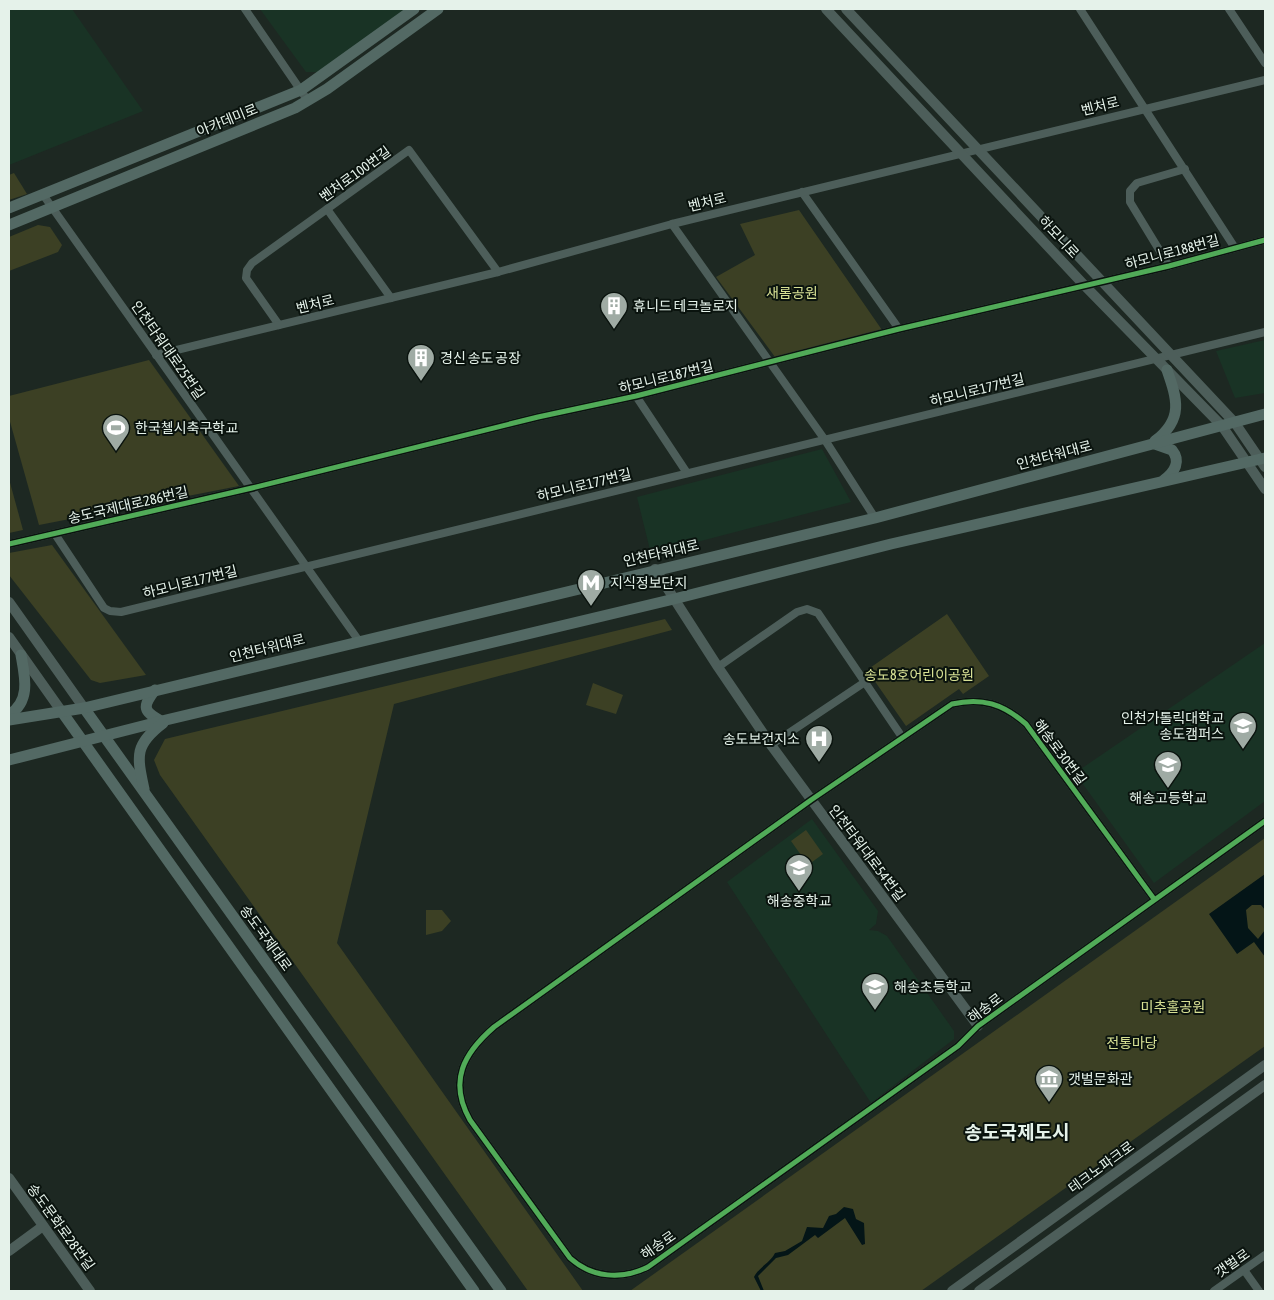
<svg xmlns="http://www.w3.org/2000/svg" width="1274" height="1300" viewBox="0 0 1274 1300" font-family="'Asap Condensed','Noto Sans KR',sans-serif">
	<rect width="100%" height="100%" fill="#1d2822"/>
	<g fill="#193325">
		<polygon points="9,9 72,9 143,111 9,165"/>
		<polygon points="260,9 410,9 323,72 306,72"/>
		<polygon points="1265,340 1265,393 1235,398 1216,351"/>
		<polygon points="822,449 851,502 651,554 637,497"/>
		<polygon points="1265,643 1265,801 1154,883 1075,773"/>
		<polygon points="812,819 878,911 876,924 869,930 878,931 887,936 954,1031 954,1039 871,1103 727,882"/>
	</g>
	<g fill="#3c4024">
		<polygon points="14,173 27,194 9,200 9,175"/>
		<polygon points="799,210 882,330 775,357 716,277 755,255 740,224"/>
		<polygon points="38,225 50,227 62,245 58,252 9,271 9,237"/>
		<polygon points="149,360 239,486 39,525 9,418 9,396"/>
		<polygon points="9,479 23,530 9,533"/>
		<polygon points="52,545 146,675 100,683 91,680 9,575 9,553"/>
		<polygon points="947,614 989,676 963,694 959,689 906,726 867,670"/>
		<polygon points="665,619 672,630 394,704 337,943 583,1291 528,1291 160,775 154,760 165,739"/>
		<polygon points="593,683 623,695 616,714 586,705"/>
		<polygon points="806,830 823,854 808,865 791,841"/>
		<polygon points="1265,838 1265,1046 921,1291 630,1291"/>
		<polygon points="426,910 442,910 451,921 442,931 426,935"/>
	</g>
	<g fill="#041517">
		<polygon points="1265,874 1265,910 1261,905 1252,905 1246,910 1248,928 1258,939 1265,930 1265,957 1254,942 1237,954 1209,914"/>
		<path d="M 844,1207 L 853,1209 L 856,1219 L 864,1223 L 865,1244 L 862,1245 L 845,1218 L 818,1238 L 815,1235 L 788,1255 L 776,1258 L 758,1276 L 764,1291 L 761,1291 L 754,1277 C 759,1267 770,1263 775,1253 L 785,1251 L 802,1241 L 807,1227 L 823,1228 L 829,1216 L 836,1214 Z"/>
	</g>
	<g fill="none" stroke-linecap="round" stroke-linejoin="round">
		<g stroke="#4d5e5a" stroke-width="8">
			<polyline points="245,9 308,101"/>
			<polyline points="1080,9 1235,248"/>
			<polyline points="1229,9 1265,63"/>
			<polyline points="802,192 899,329"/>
			<polyline points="44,196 359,641"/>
			<polyline points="327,209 391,298"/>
			<polyline points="672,224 825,440 875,518"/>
			<polyline points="1169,266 1130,202 1130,191 1137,183 1185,169"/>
			<polyline points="279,325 246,278 247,270 252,263 409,150 498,272"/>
			<polyline points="156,355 498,272 672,224 1265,80"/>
			<polyline points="636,396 687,473"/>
			<polyline points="55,534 104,608 110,611 121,612 1265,332"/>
			<polyline points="9,544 252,488 538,417 636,396 899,329 1169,266 1265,240"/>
			<polyline points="718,667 797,612 807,609 818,613 902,737"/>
			<polyline points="771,745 865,682"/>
			<path d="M 1154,899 L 1026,724 C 1003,704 982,697 952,704 L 811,800 L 494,1027 C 464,1053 448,1081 470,1120 L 570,1258 C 592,1278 622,1280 648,1267 L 958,1046 L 978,1026 L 1265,821"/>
			<polyline points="1244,1270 1259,1291"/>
			<polyline points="1214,1291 1265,1255"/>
		</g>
		<g stroke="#4d5e5a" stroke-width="10">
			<polyline points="826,9 1085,286 1222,426 1265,489"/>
			<polyline points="846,9 1235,423 1265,467"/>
			<polyline points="655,569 718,667 771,745 978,1026"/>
			<polyline points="9,602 84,708"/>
			<polyline points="9,637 62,712"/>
			<polyline points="9,1178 90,1291"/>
			<polyline points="9,1251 43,1226"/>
			<polyline points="952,1291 1265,1065"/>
			<polyline points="979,1291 1265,1085"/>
		</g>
		<g stroke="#536964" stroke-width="11">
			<polyline points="9,208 301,90 414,9"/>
			<polyline points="9,225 295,108 327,89 438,9"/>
			<path d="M 1155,441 C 1184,419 1177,399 1167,370"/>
			<path d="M 1155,444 L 1172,450 C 1181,461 1175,472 1164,480"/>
			<path d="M 155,690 C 142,707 143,711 161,721"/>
			<polyline points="84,708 501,1291"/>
			<polyline points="62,712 474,1291"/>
			<path d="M 9,715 C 31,701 25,677 21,655"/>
			<polyline points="9,720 84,708 875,518 1265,414"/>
			<polyline points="9,760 166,720 674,599 891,544 1265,458"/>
			<path d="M 144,789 C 137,756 134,745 163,723"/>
		</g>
		<defs>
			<g id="cycleway">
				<polyline points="9,544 252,488 538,417 636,396 899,329 1169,266 1265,240"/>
				<path d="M 1154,899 L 1026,724 C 1003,704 982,697 952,704 L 811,800 L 494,1027 C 464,1053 448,1081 470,1120 L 570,1258 C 592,1278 622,1280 648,1267 L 958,1046 L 978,1026 L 1265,821"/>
			</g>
		</defs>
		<use href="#cycleway" stroke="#0a130e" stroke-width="8"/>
		<use href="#cycleway" stroke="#51ab58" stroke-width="5"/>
	</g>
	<defs>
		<symbol id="building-pin" viewBox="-11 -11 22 30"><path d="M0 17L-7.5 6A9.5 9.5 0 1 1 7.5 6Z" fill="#9faba4" stroke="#0a130e"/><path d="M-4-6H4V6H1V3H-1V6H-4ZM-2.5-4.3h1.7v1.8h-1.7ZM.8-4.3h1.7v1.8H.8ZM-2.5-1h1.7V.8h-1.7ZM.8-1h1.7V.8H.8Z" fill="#fff"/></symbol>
		<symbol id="stadium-pin" viewBox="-11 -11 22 30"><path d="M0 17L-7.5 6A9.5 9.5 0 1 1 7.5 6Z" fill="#9faba4" stroke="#0a130e"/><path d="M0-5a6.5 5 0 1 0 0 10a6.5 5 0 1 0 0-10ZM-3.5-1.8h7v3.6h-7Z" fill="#fff"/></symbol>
		<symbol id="metro-pin" viewBox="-11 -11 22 30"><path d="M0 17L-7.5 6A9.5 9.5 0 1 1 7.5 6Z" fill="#9faba4" stroke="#0a130e"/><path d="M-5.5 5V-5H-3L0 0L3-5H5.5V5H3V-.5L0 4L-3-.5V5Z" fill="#fff"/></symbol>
		<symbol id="school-pin" viewBox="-11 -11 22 30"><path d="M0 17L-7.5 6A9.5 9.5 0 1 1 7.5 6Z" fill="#9faba4" stroke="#0a130e"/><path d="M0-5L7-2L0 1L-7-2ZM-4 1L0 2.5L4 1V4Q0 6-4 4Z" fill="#fff"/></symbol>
		<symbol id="hospital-pin" viewBox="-11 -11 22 30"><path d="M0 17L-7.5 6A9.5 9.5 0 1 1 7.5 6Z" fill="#9faba4" stroke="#0a130e"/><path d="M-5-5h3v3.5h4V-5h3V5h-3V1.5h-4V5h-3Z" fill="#fff"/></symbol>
		<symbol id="museum-pin" viewBox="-11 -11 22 30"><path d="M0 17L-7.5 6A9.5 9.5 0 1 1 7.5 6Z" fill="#9faba4" stroke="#0a130e"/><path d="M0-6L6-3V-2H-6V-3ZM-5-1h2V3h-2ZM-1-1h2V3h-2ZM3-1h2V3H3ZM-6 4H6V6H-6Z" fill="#fff"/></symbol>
	</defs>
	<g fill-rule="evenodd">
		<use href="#building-pin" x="598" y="290" width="32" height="43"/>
		<use href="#building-pin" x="405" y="342" width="32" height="43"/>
		<use href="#stadium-pin" x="100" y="412" width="32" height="43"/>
		<use href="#metro-pin" x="575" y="567" width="32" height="43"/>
		<use href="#school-pin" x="1227" y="710" width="32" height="43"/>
		<use href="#hospital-pin" x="803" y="723" width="32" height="43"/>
		<use href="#school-pin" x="1152" y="749" width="32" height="43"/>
		<use href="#school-pin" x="783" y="852" width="32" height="43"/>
		<use href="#school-pin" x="859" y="971" width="32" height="43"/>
		<use href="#museum-pin" x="1033" y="1063" width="32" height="43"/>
	</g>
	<g text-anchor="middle" stroke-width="4" stroke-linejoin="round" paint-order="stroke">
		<g font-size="14" fill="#e5f2ea" stroke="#0a130e">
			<text transform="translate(1100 106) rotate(-14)" y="5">벤처로</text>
			<text transform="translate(227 120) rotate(-22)" y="5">아카데미로</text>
			<text transform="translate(355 174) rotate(-36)" y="5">벤처로100번길</text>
			<text transform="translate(707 202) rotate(-14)" y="5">벤처로</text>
			<text transform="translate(1059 237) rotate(47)" y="5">하모니로</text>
			<text transform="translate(1172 252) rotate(-15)" y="5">하모니로188번길</text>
			<text transform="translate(315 304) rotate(-14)" y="5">벤처로</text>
			<text transform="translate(168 350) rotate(55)" y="5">인천타워대로25번길</text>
			<text transform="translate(666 377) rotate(-14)" y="5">하모니로187번길</text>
			<text transform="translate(977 390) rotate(-14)" y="5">하모니로177번길</text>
			<text transform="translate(1054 455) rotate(-15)" y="5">인천타워대로</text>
			<text transform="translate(584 485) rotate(-14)" y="5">하모니로177번길</text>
			<text transform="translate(128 505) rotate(-13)" y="5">송도국제대로286번길</text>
			<text transform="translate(661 553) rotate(-13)" y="5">인천타워대로</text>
			<text transform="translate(190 582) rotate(-14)" y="5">하모니로177번길</text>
			<text transform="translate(267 648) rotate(-14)" y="5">인천타워대로</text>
			<text transform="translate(1060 752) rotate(53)" y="5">해송로30번길</text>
			<text transform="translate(867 853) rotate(53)" y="5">인천타워대로54번길</text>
			<text transform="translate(266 938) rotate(54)" y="5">송도국제대로</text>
			<text transform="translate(985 1008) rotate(-37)" y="5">해송로</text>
			<text transform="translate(1101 1167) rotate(-36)" y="5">테크노파크로</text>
			<text transform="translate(61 1227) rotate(54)" y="5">송도문화로28번길</text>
			<text transform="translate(658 1245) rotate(-35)" y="5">해송로</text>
			<text transform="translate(1232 1263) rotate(-35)" y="5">갯벌로</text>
		</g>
		<g font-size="14" fill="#d7e094" stroke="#0a130e">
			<text x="792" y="298">새롬공원</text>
			<text x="919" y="680">송도8호어린이공원</text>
			<text x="1173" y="1012">미추홀공원</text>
			<text x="1132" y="1048">전통마당</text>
		</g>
		<g font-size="14" fill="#e5f2ea" stroke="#0a130e" text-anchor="start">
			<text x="633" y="311">휴니드 테크놀로지</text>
			<text x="440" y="363">경신 송도 공장</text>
			<text x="135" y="433">한국첼시축구학교</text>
			<text x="610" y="588">지식정보단지</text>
			<text x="1224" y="723" text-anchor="end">인천가톨릭대학교<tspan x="1224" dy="16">송도캠퍼스</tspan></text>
			<text x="800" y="744" text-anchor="end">송도보건지소</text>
			<text x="1168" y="803" text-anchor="middle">해송고등학교</text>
			<text x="799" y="906" text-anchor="middle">해송중학교</text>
			<text x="894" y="992">해송초등학교</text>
			<text x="1068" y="1084">갯벌문화관</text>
		</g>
		<g font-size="19" font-weight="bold" fill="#e5f2ea" stroke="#0a130e">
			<text x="1017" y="1139">송도국제도시</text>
		</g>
	</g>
	<rect width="1274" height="1300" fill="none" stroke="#e5f2ea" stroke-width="20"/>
</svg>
